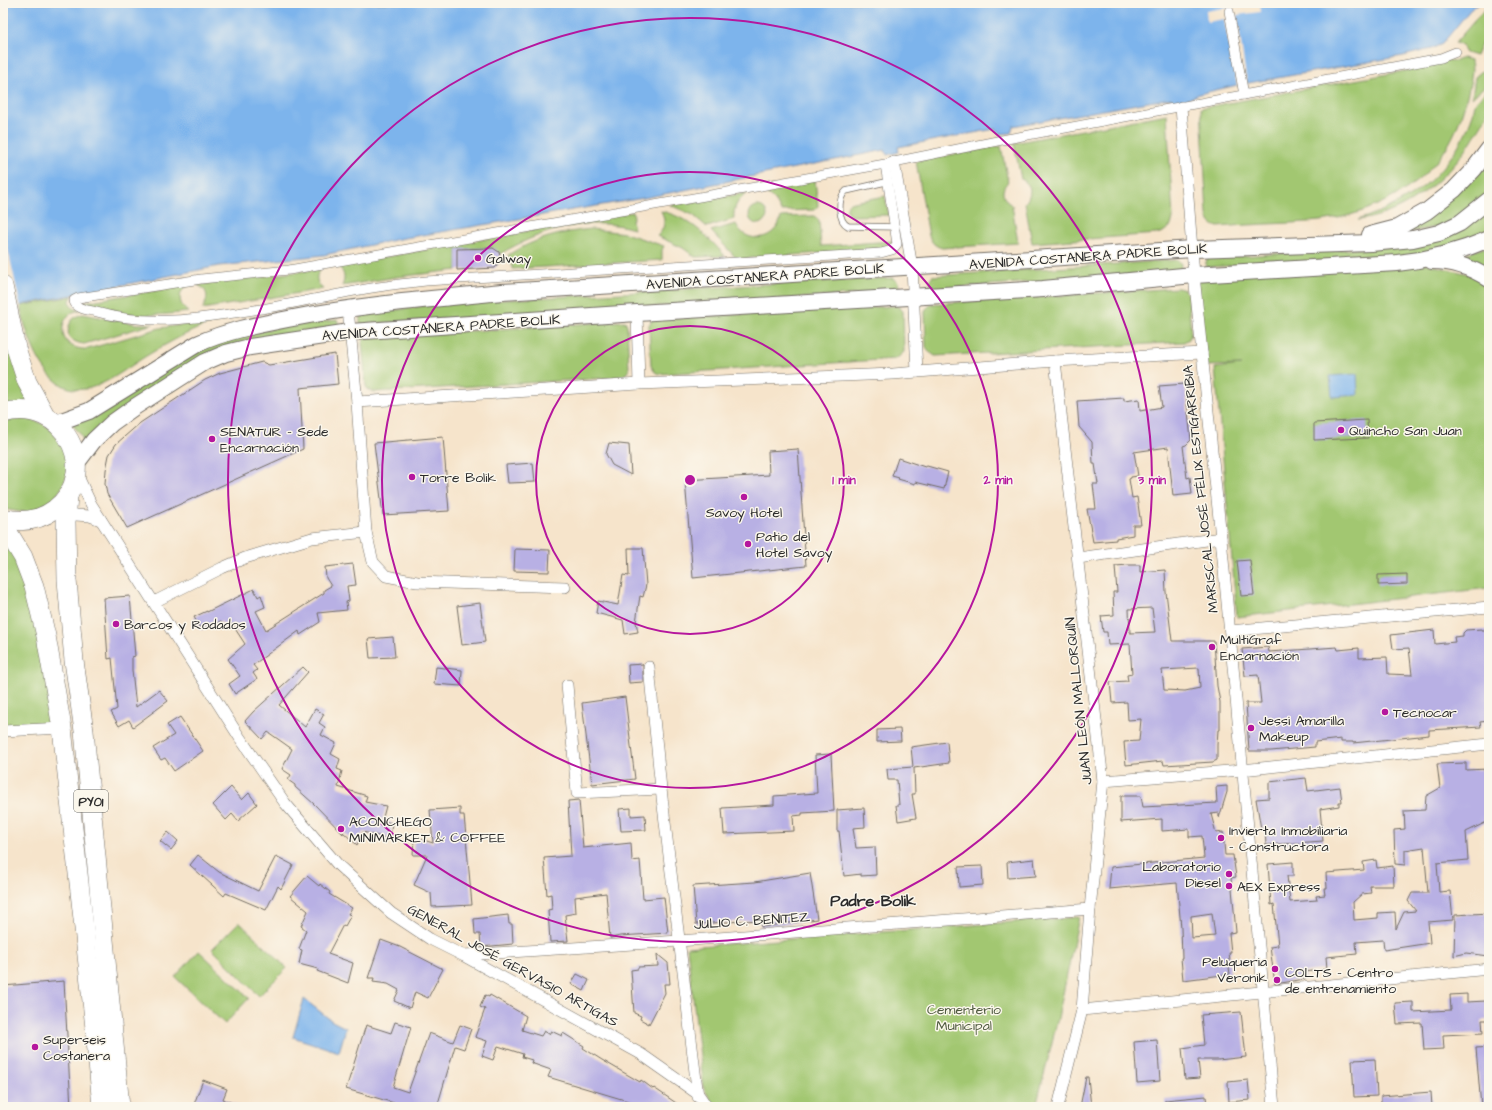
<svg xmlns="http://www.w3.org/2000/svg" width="1492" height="1110" viewBox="0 0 1492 1110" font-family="'Architects Daughter',sans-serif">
	<rect width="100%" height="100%" fill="#fbf7ec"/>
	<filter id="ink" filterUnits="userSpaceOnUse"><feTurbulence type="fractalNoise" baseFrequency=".025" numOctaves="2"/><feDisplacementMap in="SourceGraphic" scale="8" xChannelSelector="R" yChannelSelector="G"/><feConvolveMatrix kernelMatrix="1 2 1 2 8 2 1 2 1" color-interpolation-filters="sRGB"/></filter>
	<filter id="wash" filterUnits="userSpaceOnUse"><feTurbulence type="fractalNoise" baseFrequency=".012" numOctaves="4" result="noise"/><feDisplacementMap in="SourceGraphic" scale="16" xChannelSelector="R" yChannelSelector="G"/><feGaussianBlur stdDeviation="0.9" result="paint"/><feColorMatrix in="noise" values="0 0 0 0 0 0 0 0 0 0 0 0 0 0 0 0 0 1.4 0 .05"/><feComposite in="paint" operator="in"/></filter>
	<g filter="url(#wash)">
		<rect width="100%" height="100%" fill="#f6e4cb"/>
		<g fill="#a2c771" stroke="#66794e">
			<polygon points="1489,4 1489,33 1482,42 1476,56 1466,53 1462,45 1455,43"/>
			<path d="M 1463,58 L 1470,60 C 1476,68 1466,100 1463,110 C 1449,160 1415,190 1368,209 C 1355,214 1341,218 1327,220 C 1315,222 1303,222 1291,223 C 1267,224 1242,225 1218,227 C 1211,225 1208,222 1207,214 L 1201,108 L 1410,70 L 1439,63 L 1447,60 L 1455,61 Z"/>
			<polygon points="1482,71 1489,73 1489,82 1472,98 1475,77"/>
			<path d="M 1489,89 C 1489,95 1490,102 1489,107 C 1487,116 1482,125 1477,132 C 1453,174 1408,215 1358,220 C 1404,204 1438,184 1462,139 C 1467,131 1470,122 1473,114 C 1474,110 1474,105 1476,102 C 1479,97 1485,92 1489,89 Z"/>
			<path d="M 1167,114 L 1173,218 L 1171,226 L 1163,232 L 1157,234 L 1032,243 L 1025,203 C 1032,195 1032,184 1021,179 L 1014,143 Z"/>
			<path d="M 1001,146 L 1008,182 C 1000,189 1002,200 1012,205 L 1018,243 L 942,248 C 935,246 932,243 929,236 L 916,161 Z"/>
			<polygon points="1489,156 1489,192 1481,202 1452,224 1392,235"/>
			<path d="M 815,180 L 818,206 L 814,210 L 781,211 C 776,201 771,193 758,191 L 758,189 Z"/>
			<path d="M 748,193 C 738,199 733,207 734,219 L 707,227 L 693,215 L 670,205 Z"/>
			<path d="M 885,196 L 889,215 L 850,216 C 846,211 846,207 849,203 Z"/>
			<polygon points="1489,202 1489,232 1459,245 1407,257 1206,267 1206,262 1208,258 1405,246"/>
			<circle cx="758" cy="215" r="9"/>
			<path d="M 661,211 C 688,217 707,235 725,256 L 695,257 L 683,248 L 657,236 C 665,229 666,220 661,211 Z"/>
			<path d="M 632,212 L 634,215 L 632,221 L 634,229 C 588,215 539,231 500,254 L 493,248 L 457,249 L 457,270 L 396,277 L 342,286 C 346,278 344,270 337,266 Z"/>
			<path d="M 814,216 L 819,220 L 821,246 L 894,241 L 891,248 L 737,259 L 711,231 L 736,224 C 746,246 777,240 781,217 Z"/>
			<path d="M 591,229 L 625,233 L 664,246 L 662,250 L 662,260 L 512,269 L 512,264 L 508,255 C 533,239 562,232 591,229 Z"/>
			<polygon points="1489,246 1489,275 1457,257"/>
			<path d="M 1178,260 C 1182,264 1182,268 1178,272 L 931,289 L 930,281 L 932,276 Z"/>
			<polygon points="1415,261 1489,279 1489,588 1237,617 1215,368 1241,365 1203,366 1194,275"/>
			<path d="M 320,269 C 315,277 316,283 323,289 L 202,309 C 209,300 209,289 197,285 Z"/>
			<polygon points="893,278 898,282 899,289 898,292 360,324 360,319 363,315 423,306 454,303 773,284"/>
			<path d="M 186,286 C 177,294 179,305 188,312 C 154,316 115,319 84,302 Z"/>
			<polygon points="1178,288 1185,290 1188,294 1191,334 1189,339 1184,342 935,356 928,351 926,347 925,312 926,309 931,304"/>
			<path d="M 73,296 L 70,300 C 69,307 74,309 80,310 C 76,311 71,312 69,315 C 66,317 64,322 63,326 C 61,342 73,350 88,349 L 160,328 L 219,320 C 194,329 171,341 148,355 C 131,365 115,379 96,386 C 48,405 28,341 20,306 Z"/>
			<polygon points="896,306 900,308 903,311 904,352 896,359 659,374 655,372 651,366 649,325 652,320 655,319"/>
			<polygon points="3,310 34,404 3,407"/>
			<path d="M 83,314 L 136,324 L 153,324 L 84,344 C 78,343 74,342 69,337 C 66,326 72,316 83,314 Z"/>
			<polygon points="337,320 340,326 253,342 84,443 81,435 72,424 166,368 222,340 280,327"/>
			<polygon points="625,321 627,325 629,370 623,377 374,392 368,390 366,386 362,343 365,338"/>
			<path d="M 22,418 C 32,420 42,422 50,429 C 53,431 55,436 57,439 C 60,443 64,448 66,452 C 76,478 52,512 24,512 C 18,512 10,510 3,509 L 3,422 Z"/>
			<polygon points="3,524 23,557 62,728 3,730"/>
			<polygon points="1079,917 1058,1018 1036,1107 715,1107 704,1089 687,947"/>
			<polygon points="239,922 287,968 259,996 212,949"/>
			<polygon points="199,951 249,998 225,1024 175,977"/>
		</g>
		<g fill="#7db4ec" stroke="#54708c">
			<polygon points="3,3 1479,3 1470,10 1442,44 1431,49 1403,56 1237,85 1199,94 1185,101 1173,103 1171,98 1013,126 1011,133 1000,134 995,129 898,147 899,152 887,155 885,150 644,198 399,239 324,255 219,266 26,304 3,311"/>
			<polygon points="1357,374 1358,395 1332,397 1330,376"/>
			<polygon points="304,999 332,1021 346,1028 339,1052 293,1037"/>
		</g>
		<g fill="#f6e4cb">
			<polygon points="1255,3 1260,3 1261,12 1237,15 1247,84 1237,85 1224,19 1207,22 1206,11"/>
			<polygon points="3,227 21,308 3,313"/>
		</g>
		<g id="blocks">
			<g fill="#b8b0e4" fill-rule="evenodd">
				<polygon points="493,248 499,252 500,256 498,264 495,268 457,270 457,249"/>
				<polygon points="335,354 338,384 300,388 303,449 127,528 107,494 105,484 106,470 109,455 116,444 140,423 205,380 220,373 262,362 269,365"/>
				<polygon points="1185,384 1191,440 1186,445 1183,446 1187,478 1190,477 1192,494 1173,496 1168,447 1134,452 1138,476 1131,477 1131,478 1129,479 1132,498 1137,497 1141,525 1133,525 1133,535 1116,538 1116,540 1093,542 1087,509 1096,509 1093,484 1098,484 1095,464 1093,464 1092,442 1079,427 1077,401 1124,398 1124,401 1139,399 1140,411 1162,407 1159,386"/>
				<polygon points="1367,420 1368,438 1314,440 1314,423"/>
				<polygon points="443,437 449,511 383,515 374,443"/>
				<polygon points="609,443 629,445 631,475 612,465 606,454"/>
				<polygon points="798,449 806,566 693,578 685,480 769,475 768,451"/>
				<polygon points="898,458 925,467 927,466 948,472 944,489 915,482 915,484 898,479 899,478 892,476"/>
				<polygon points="533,463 535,482 508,483 506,465"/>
				<polygon points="628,548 643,548 646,585 643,597 640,596 636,622 638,632 625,634 623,620 596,613 598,601 618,605 623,575 629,576"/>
				<polygon points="515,549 550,550 549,572 514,571"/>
				<polygon points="1250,560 1254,595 1241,596 1237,561"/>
				<polygon points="353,564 356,585 347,586 349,601 346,602 347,610 318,613 320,622 300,635 299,631 253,665 257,670 253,673 257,679 235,694 229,684 240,676 228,659 245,644 232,624 225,628 221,621 201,630 194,617 207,611 207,612 254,589 258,597 261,595 265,607 256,611 266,630 324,593 324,590 331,586 326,578 325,567"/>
				<path d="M 1129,565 L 1140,565 L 1140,572 L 1165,570 L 1166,592 L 1172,641 L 1214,641 L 1217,686 L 1220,702 L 1220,730 L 1218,730 L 1217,745 L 1217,760 L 1213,762 L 1164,765 L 1163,761 L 1126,765 L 1124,742 L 1139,741 L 1141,719 L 1128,720 L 1127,702 L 1112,703 L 1110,682 L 1128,681 L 1127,675 L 1132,674 L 1130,644 L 1108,645 L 1107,632 L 1103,632 L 1101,616 L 1114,615 L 1113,592 L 1117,592 L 1115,566 ZM 1152,608 L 1155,632 L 1130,633 L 1129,609 ZM 1199,668 L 1200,688 L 1185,691 L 1164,690 L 1162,670 Z"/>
				<polygon points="1407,574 1407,584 1378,585 1378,575"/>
				<polygon points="130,596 135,656 132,657 132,670 136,707 159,690 168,701 133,727 129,720 119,726 111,712 117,709 112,658 108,659 104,598"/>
				<polygon points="480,603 485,642 462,645 457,606"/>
				<polygon points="1482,629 1482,630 1488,630 1489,647 1489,721 1480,722 1481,727 1429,730 1429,735 1353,743 1353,742 1341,742 1341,739 1315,742 1315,747 1271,751 1249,751 1246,703 1261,703 1258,675 1245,676 1242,649 1268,647 1269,652 1337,647 1338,650 1359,648 1359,658 1387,657 1388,674 1412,675 1409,648 1393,649 1391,635 1434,630 1435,644 1455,642 1454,637 1463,636 1463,633 1466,630"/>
				<polygon points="393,637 395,657 370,658 368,639"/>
				<polygon points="643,664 643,682 629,683 628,665"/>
				<polygon points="303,667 308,672 279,705 305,727 315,709 324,714 319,723 325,727 321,735 336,743 331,754 340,759 337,769 342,771 338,787 367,796 365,802 386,806 382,821 392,823 390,839 363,832 357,845 343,832 343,834 314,804 295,787 295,785 288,780 291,775 282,769 292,749 268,732 262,739 245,721 253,712"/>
				<polygon points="436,667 462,670 461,686 434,684"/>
				<polygon points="625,697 635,779 592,784 582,703"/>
				<polygon points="180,717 203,751 174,771 165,758 161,760 153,748 174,735 167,725"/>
				<polygon points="900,729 901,741 877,742 877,730"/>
				<polygon points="947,742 949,763 914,768 915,794 912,794 916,818 898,821 896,805 899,805 897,780 888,780 887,769 913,767 911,747"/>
				<polygon points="831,754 834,811 802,813 802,815 793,816 794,831 724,834 722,808 774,805 774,796 817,793 815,755"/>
				<polygon points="1466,763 1466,770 1488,769 1489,821 1466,832 1468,860 1437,863 1439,892 1450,891 1453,920 1428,922 1430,943 1384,950 1383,940 1356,942 1357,954 1326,957 1327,969 1305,972 1305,979 1275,984 1270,947 1278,946 1274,904 1271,905 1268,864 1293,862 1293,876 1287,876 1290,902 1317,900 1316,896 1325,895 1324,888 1327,888 1326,873 1364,870 1363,862 1376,860 1377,868 1393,866 1394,886 1370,886 1371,893 1362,894 1353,902 1354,920 1378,918 1378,913 1395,912 1396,929 1404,912 1416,911 1408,901 1412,893 1428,893 1424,847 1405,850 1405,865 1395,864 1394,830 1405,829 1404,811 1425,810 1426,796 1440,788 1437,764"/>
				<polygon points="1306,778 1308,791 1340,787 1342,802 1339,802 1339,806 1320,809 1323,841 1266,845 1265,828 1261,829 1256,799 1269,798 1269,782"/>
				<path d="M 1227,786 L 1227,792 L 1219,818 L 1219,813 L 1211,814 L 1216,833 L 1223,832 L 1225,855 L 1233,855 L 1236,877 L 1231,878 L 1236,932 L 1229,933 L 1231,953 L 1229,953 L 1230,960 L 1228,960 L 1230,974 L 1183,980 L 1181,958 L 1182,958 L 1181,928 L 1177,883 L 1109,889 L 1111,867 L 1204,858 L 1202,836 L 1189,837 L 1189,829 L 1162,831 L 1162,819 L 1121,822 L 1121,796 L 1141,796 L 1143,807 L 1217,803 L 1216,787 ZM 1212,913 L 1215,936 L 1192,938 L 1191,916 Z"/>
				<polygon points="231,787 242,800 249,793 257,804 238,821 232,814 226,820 213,805"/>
				<polygon points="579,800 583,848 631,843 632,861 640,860 643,899 664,897 668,933 620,936 610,938 606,893 575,897 576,913 565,915 568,941 550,942 548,910 552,909 551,894 547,895 544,858 571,856 568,801"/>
				<polygon points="460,808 460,815 464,815 472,905 432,907 431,893 414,885 427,855 413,855 414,837 433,843 430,810"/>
				<polygon points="631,808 631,816 645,815 646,830 621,831 619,809"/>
				<polygon points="864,808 865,827 853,828 856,848 875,847 876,875 861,876 861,874 844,876 839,831 837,831 837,810"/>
				<polygon points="168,832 178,841 171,850 160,841"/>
				<polygon points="198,855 219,872 258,891 276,856 293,865 281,889 278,886 266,910 226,893 224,896 190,865"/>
				<polygon points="1034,859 1036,876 1008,878 1007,862"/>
				<polygon points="982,866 983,885 959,887 958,867"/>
				<polygon points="810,873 817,919 761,927 760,920 696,924 693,886 755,882"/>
				<polygon points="307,876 319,886 320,884 330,892 329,894 352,908 348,914 351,915 345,926 343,925 328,954 353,963 348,983 317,971 318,969 299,964 302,950 299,949 306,930 301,926 308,911 290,896"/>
				<polygon points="1489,913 1489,956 1466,953 1454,956 1455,915"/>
				<polygon points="508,915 509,924 512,924 513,944 481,947 480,934 475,934 474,919"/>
				<polygon points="381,940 400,947 443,969 428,998 415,992 410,1008 394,1001 399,990 388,984 373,982 374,978 368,978"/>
				<polygon points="657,954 668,963 670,984 664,984 665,993 649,1024 640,1019 641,1016 634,1013 631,970 638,969 638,967 658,966"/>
				<polygon points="577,974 589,980 584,991 571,984"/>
				<polygon points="64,981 71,1107 3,1107 3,986"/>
				<polygon points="1467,994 1467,1002 1486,1001 1487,1020 1482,1020 1483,1033 1443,1035 1444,1049 1424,1050 1422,1023 1397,1024 1395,1003 1413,1002 1413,1012 1451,1010 1450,995"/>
				<polygon points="485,995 489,997 490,995 526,1016 522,1030 541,1036 544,1031 549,1034 551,1031 562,1036 563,1033 584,1046 583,1048 602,1060 640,1082 641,1080 653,1089 654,1088 682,1107 656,1107 650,1103 648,1107 548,1077 551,1070 531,1063 532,1060 522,1057 523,1054 498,1046 493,1060 482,1056 487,1041 475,1037 485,1009 480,1007"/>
				<polygon points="1241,1012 1246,1057 1218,1060 1198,1060 1200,1078 1185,1079 1182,1048 1204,1045 1201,1015"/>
				<polygon points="395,1022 411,1027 393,1087 408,1092 429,1033 453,1042 460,1025 471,1029 464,1049 455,1046 437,1107 408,1107 346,1089 366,1025 391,1033"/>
				<polygon points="1157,1040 1160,1081 1137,1083 1134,1042"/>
				<polygon points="1489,1047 1489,1107 1481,1107 1476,1048"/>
				<polygon points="1375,1059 1377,1096 1354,1097 1352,1060"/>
				<polygon points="1086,1077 1088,1077 1091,1107 1080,1107"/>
				<polygon points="203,1080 227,1089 223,1099 242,1107 193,1107"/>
				<polygon points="1248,1080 1250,1100 1229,1102 1228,1082"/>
				<polygon points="1431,1092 1432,1107 1381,1107 1381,1096"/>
				<polygon points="1206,1096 1207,1107 1165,1107 1165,1100"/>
			</g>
		</g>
	</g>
	<g filter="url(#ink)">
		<use href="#blocks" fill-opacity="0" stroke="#726c63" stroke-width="1"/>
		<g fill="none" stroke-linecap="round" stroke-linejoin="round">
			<defs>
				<path id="service" d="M 890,181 L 846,191 C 837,199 838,221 848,226 L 897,227"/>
				<g id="pedestrian">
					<polyline points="1229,11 1244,95"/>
					<polyline points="889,163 1007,139 1441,58 1456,52"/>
					<path d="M 885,164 L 897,244 L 892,250 L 881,253 L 426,281 C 408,283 390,285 372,288 C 335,294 298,303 261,309 C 204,318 150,328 93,311 C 87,310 74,308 74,300 L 78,298 L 201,279 L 289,270 Z"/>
				</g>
				<g id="minor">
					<polyline points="1181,107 1194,275 1221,538 1274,1107"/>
					<polyline points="894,162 912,267 917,372"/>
					<polyline points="348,309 357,402 366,532 373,562 386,576 417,582 565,587"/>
					<polyline points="637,313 639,384"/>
					<polyline points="1055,361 1103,781 1090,909 1082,1010 1058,1107"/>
					<polyline points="357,402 639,384 893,374 1055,361 1202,353"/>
					<polyline points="76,472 91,504 240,738 285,803 338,865 391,913 430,939 464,956 641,1054 698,1094 707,1107"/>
					<polyline points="61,514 90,516 101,520"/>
					<polyline points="1078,558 1221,538"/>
					<polyline points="154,602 222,568 245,558 312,538 366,532"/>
					<polyline points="1230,631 1489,607"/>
					<polyline points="649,667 661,789 698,1097"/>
					<polyline points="567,685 577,793 661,789"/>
					<polyline points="3,731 62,728"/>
					<polyline points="1103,781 1242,770 1489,744"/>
					<polyline points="464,955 679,941 1090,909"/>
					<polyline points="1082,1010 1489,969"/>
				</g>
				<g id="secondary">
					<polyline points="1370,235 1397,228 1427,211 1454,190 1474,169 1489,149"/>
					<path d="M 1432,261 C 1452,261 1473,268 1489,279"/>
					<path d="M 56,423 L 89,411 L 197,344 C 226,331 257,325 288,319 C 359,305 431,299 502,292 L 1193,249 L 1371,243 L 1413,239 L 1439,233 L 1460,223 L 1489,200"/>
					<path d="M 76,464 L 94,440 L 112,423 L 133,408 L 205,362 L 226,353 L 250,347 L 350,332 L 637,313 L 1043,289 L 1194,275 L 1397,263 C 1429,260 1459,252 1489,239"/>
				</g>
				<g id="trunk">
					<polyline points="3,286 16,348 27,382 45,415"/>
					<path d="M 3,413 C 63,396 103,471 55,509 C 39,521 21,523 3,518"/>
					<polyline points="68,495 66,522 67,580 74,661 84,731 120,1107"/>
					<polyline points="3,524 23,557 34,586 46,636 62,728 95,1028 102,1107"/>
				</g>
			</defs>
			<use href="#service" stroke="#726c63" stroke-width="7"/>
			<use href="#pedestrian" stroke="#726c63" stroke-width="10"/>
			<use href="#minor" stroke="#726c63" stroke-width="12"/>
			<use href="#secondary" stroke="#726c63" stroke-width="18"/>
			<use href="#trunk" stroke="#726c63" stroke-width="20"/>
			<use href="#service" stroke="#fff" stroke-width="5.5"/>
			<use href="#pedestrian" stroke="#fff" stroke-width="9"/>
			<use href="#minor" stroke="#fff" stroke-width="11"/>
			<use href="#secondary" stroke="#fff" stroke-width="16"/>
			<use href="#trunk" stroke="#fff" stroke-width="19"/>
		</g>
	</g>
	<g fill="none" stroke="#b5179e" stroke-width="2">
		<circle cx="690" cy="480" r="154"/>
		<circle cx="690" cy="480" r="308"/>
		<circle cx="690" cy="480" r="462"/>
	</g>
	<g fill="#b5179e" stroke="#fbf7ec" stroke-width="1.5">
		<circle cx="478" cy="258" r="4"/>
		<circle cx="1341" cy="430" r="4"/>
		<circle cx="212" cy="439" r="4"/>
		<circle cx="412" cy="477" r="4"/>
		<circle cx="744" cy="497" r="4"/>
		<circle cx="748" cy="544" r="4"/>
		<circle cx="116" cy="624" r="4"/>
		<circle cx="1212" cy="647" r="4"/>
		<circle cx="1385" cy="712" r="4"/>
		<circle cx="1251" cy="728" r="4"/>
		<circle cx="341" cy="829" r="4"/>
		<circle cx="1221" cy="838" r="4"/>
		<circle cx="1229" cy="874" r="4"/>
		<circle cx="1229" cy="886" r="4"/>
		<circle cx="1275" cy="969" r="4"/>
		<circle cx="1277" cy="980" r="4"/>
		<circle cx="35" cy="1047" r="4"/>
	</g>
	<g text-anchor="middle" stroke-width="3" stroke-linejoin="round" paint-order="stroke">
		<rect fill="#fbf7ec" stroke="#696865" stroke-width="1" x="74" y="790" width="34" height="22" rx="3"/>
		<g font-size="13" font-weight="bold" fill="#2b2b2b">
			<text x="91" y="806">PY01</text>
		</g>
		<g font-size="14" fill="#2b2b2b" stroke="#fbf7ec">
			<text transform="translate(1088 256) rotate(-4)" y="5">AVENIDA COSTANERA PADRE BOLIK</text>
			<text transform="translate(765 276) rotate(-4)" y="5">AVENIDA COSTANERA PADRE BOLIK</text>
			<text transform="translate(441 327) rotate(-4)" y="5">AVENIDA COSTANERA PADRE BOLIK</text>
			<text transform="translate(1200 489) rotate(-96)" y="5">MARISCAL JOSÉ FÉLIX ESTIGARRIBIA</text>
			<text transform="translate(1078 701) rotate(-96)" y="5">JUAN LEÓN MALLORQUÍN</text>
			<text transform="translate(752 920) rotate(-4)" y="5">JULIO C. BENITEZ</text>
			<text transform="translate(513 965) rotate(29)" y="5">GENERAL JOSÉ GERVASIO ARTIGAS</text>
		</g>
		<g font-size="14" fill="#2b2b2b" stroke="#fbf7ec" text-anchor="start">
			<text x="486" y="263">Galway</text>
			<text x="1349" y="435">Quincho San Juan</text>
			<text x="220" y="436">SENATUR - Sede<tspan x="220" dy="16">Encarnación</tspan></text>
			<text x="420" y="482">Torre Bolik</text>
			<text x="744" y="517" text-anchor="middle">Savoy Hotel</text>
			<text x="756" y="541">Patio del<tspan x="756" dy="16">Hotel Savoy</tspan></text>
			<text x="124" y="629">Barcos y Rodados</text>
			<text x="1220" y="644">MultiGraf<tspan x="1220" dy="16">Encarnación</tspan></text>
			<text x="1393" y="717">Tecnocar</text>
			<text x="1259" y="725">Jessi Amarilla<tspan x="1259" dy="16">Makeup</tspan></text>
			<text x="349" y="826">ACONCHEGO<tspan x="349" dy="16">MINIMARKET &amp; COFFEE</tspan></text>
			<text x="1229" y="835">Invierta Inmobiliaria<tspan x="1229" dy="16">- Constructora</tspan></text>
			<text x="1221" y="871" text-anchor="end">Laboratorio<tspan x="1221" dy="16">Diesel</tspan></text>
			<text x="1237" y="891">AEX Express</text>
			<text x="1267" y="966" text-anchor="end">Peluqueria<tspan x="1267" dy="16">Veronik</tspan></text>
			<text x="1285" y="977">COLTS - Centro<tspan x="1285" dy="16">de entrenamiento</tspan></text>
			<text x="43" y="1044">Superseis<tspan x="43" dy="16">Costanera</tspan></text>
		</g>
		<g font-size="14" fill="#4f5a40" stroke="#fbf7ec">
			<text x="964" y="1014">Cementerio<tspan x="964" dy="16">Municipal</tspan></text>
		</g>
		<g font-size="16" font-weight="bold" fill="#2b2b2b" stroke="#fbf7ec">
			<text x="873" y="906">Padre Bolik</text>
		</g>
	</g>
	<circle cx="690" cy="480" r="6" fill="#b5179e" stroke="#fbf7ec" stroke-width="2"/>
	<g font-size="12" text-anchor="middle" font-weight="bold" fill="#b5179e" stroke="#fbf7ec" stroke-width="3" stroke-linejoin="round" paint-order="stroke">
		<text x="844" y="484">1 min</text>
		<text x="998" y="484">2 min</text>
		<text x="1152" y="484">3 min</text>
	</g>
	<rect width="1492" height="1110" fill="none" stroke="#fbf7ec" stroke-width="16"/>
</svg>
